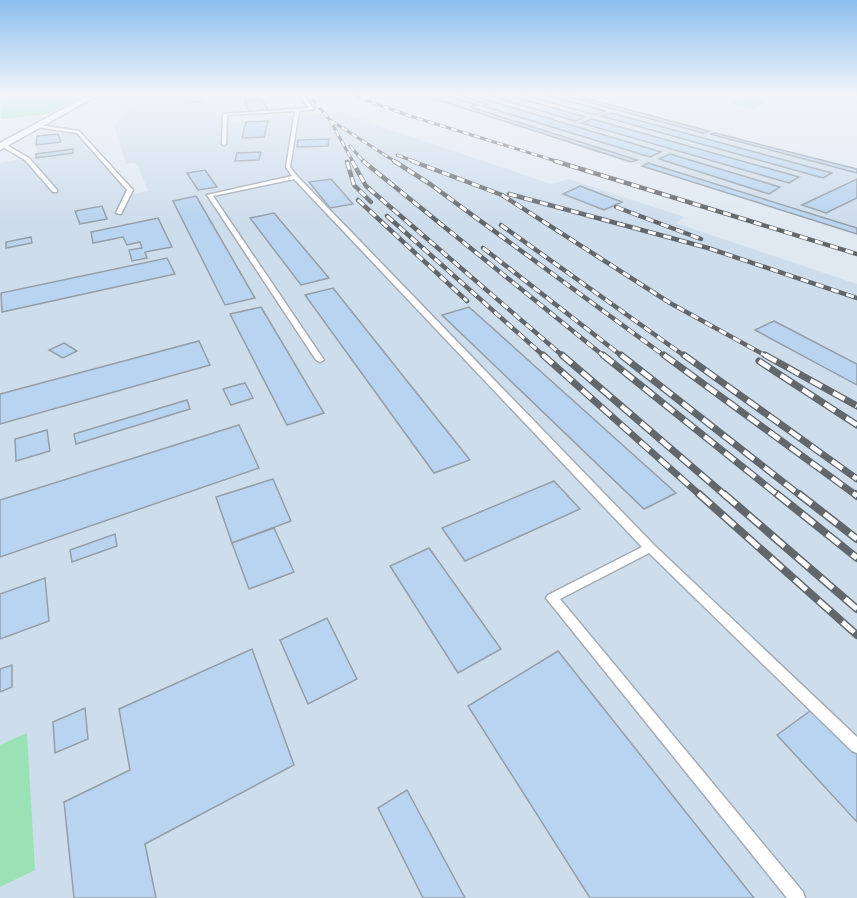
<svg xmlns="http://www.w3.org/2000/svg" width="857" height="898" viewBox="0 0 857 898" font-family="'PT Sans',sans-serif">
	<rect width="100%" height="100%" fill="#e0e9f2"/>
	<g fill="#ceddec">
		<polygon points="109,94 282,94 284,96 263,99 269,110 231,114 233,123 339,112 551,184 569,179 684,217 676,223 857,284 857,898 0,898 0,163 36,157 37,136 77,132 123,179 128,192 125,195 148,191 138,166 134,163 126,164 114,125 132,108 89,105"/>
		<polygon points="408,94 570,94 857,169 857,234 464,108 457,110"/>
	</g>
	<g fill="#99e2b5">
		<polygon points="0,94 88,94 48,114 1,119"/>
		<polygon points="746,94 780,94 753,109 731,103"/>
		<polygon points="27,733 35,870 0,887 0,745"/>
	</g>
	<g fill="#b9d4f0" stroke="#959da6" stroke-width="1.5">
		<polygon points="420,94 443,94 477,105 470,107 637,160 631,162"/>
		<polygon points="455,94 467,94 661,152 650,157 483,106 488,104"/>
		<polygon points="484,94 505,94 585,117 575,121"/>
		<polygon points="521,94 544,94 605,111 595,115"/>
		<polygon points="558,94 570,94 708,131 703,133"/>
		<polygon points="185,96 200,98 201,101 186,103"/>
		<polygon points="262,99 268,110 249,111 244,100"/>
		<polygon points="611,113 832,173 823,178 601,116"/>
		<polygon points="592,119 799,177 789,183 581,123"/>
		<polygon points="268,121 264,137 242,138 246,122"/>
		<polygon points="715,133 857,169 857,173 710,134"/>
		<polygon points="58,134 61,142 36,145 37,136"/>
		<polygon points="329,139 328,146 297,147 298,140"/>
		<polygon points="73,149 73,153 36,158 36,154"/>
		<polygon points="261,152 259,160 235,161 237,153"/>
		<polygon points="670,154 780,187 769,194 659,159"/>
		<polygon points="648,163 857,228 857,234 642,166"/>
		<polygon points="205,170 217,187 198,190 187,173"/>
		<polygon points="331,179 353,204 330,208 309,182"/>
		<polygon points="857,179 857,198 826,213 802,205"/>
		<polygon points="580,186 622,202 604,210 563,194"/>
		<polygon points="196,196 255,298 225,305 173,201"/>
		<polygon points="102,206 107,219 80,224 75,211"/>
		<polygon points="274,213 329,278 301,285 250,218"/>
		<polygon points="158,218 172,247 145,252 147,258 132,261 129,250 142,248 140,242 127,245 123,237 93,243 91,232"/>
		<polygon points="31,237 32,243 6,248 6,242"/>
		<polygon points="167,258 175,274 2,312 1,293"/>
		<polygon points="333,288 470,460 434,473 305,295"/>
		<polygon points="261,307 324,413 287,425 230,314"/>
		<polygon points="469,307 676,493 644,509 442,315"/>
		<polygon points="774,321 857,364 857,385 755,330"/>
		<polygon points="199,341 210,365 0,424 0,394"/>
		<polygon points="64,343 77,351 63,358 49,350"/>
		<polygon points="245,383 253,398 231,405 223,389"/>
		<polygon points="187,400 190,409 76,444 74,434"/>
		<polygon points="239,425 259,468 0,557 0,500"/>
		<polygon points="47,430 50,451 16,461 15,439"/>
		<polygon points="273,479 291,521 232,543 216,497"/>
		<polygon points="554,481 580,509 465,561 442,528"/>
		<polygon points="274,528 294,572 249,589 232,543"/>
		<polygon points="115,534 117,546 72,562 70,550"/>
		<polygon points="429,548 501,649 458,673 390,566"/>
		<polygon points="45,578 49,621 0,639 0,594"/>
		<polygon points="327,618 357,679 308,704 280,640"/>
		<polygon points="252,649 294,765 145,844 156,898 74,898 64,802 130,770 119,709"/>
		<polygon points="558,651 754,898 590,898 468,706"/>
		<polygon points="12,665 12,687 0,692 0,669"/>
		<polygon points="817,706 857,746 857,822 777,735"/>
		<polygon points="85,708 88,739 55,753 53,722"/>
		<polygon points="407,790 465,898 423,898 378,808"/>
	</g>
	<g fill="none" stroke-linecap="round" stroke-linejoin="round">
		<defs>
			<g id="lane">
				<polygon points="298,94 302,94 314,109 299,111 290,167 297,176 654,545 857,737 857,753 852,751 649,553 560,599 803,892 805,898 787,898 546,598 548,595 642,547 294,179 213,196 324,360 320,362 316,360 207,195 292,176 286,167 295,111 227,115 226,144 224,145 222,144 223,114 309,108"/>
				<polygon points="38,125 79,131 133,190 121,214 116,213 127,190 77,133 37,127"/>
				<polygon points="1,144 5,144 29,158 57,190 57,192 53,192 25,160 1,146"/>
			</g>
			<polygon id="street" points="91,94 100,94 0,150 0,143"/>
		</defs>
		<use href="#lane" stroke="#a3abb4" stroke-width="3"/>
		<use href="#street" stroke="#a3abb4" stroke-width="3"/>
		<use href="#lane" fill="#fff" fill-rule="evenodd"/>
		<use href="#street" fill="#fff" fill-rule="evenodd"/>
		<defs>
			<g id="rail-far3">
				<polyline points="308,94 330,120 396,162"/>
				<polyline points="349,94 410,116 559,162"/>
				<polyline points="330,120 353,162"/>
				<polyline points="350,146 364,162"/>
				<polyline points="397,155 416,162"/>
			</g>
			<g id="rail-far2">
				<polyline points="352,161 366,186 564,357"/>
				<polyline points="363,161 605,357"/>
				<polyline points="394,161 430,184 666,357"/>
				<polyline points="412,161 502,195 670,303 768,357"/>
				<polyline points="555,161 857,254"/>
				<polyline points="347,162 354,185 371,202"/>
				<polyline points="509,194 708,248 857,298"/>
				<polyline points="358,200 467,301"/>
				<polyline points="616,207 701,239"/>
				<polyline points="387,216 545,357"/>
				<polyline points="501,225 686,357"/>
				<polyline points="483,248 623,357"/>
			</g>
			<g id="rail-far1">
				<polyline points="543,355 701,496"/>
				<polyline points="562,355 726,496"/>
				<polyline points="603,355 779,496"/>
				<polyline points="621,355 801,496"/>
				<polyline points="664,355 857,496"/>
				<polyline points="684,355 857,479"/>
				<polyline points="765,355 857,406"/>
				<polyline points="759,361 857,425"/>
			</g>
			<g id="rail">
				<polyline points="699,494 857,635"/>
				<polyline points="724,494 857,609"/>
				<polyline points="777,494 857,558"/>
				<polyline points="799,494 857,539"/>
				<polyline points="855,494 857,496"/>
			</g>
		</defs>
		<use href="#rail-far3" stroke="#62676c" stroke-width="3"/>
		<use href="#rail-far2" stroke="#62676c" stroke-width="4.5"/>
		<use href="#rail-far1" stroke="#62676c" stroke-width="7"/>
		<use href="#rail" stroke="#62676c" stroke-width="8"/>
		<use href="#rail-far3" stroke="#fff" stroke-width="2" stroke-dasharray="6" stroke-linecap="butt"/>
		<use href="#rail-far2" stroke="#fff" stroke-width="3" stroke-dasharray="8" stroke-linecap="butt"/>
		<use href="#rail-far1" stroke="#fff" stroke-width="4.5" stroke-dasharray="13" stroke-linecap="butt"/>
		<use href="#rail" stroke="#fff" stroke-width="5" stroke-dasharray="16" stroke-linecap="butt"/>
	</g>
	<linearGradient id="sky" x2="0" y2="1"><stop stop-color="#8dbeee"/><stop offset="0.43" stop-color="#f1f5f9"/><stop offset="1" stop-color="#f1f5f9" stop-opacity="0"/></linearGradient>
	<rect width="857" height="220" fill="url(#sky)"/>
</svg>
